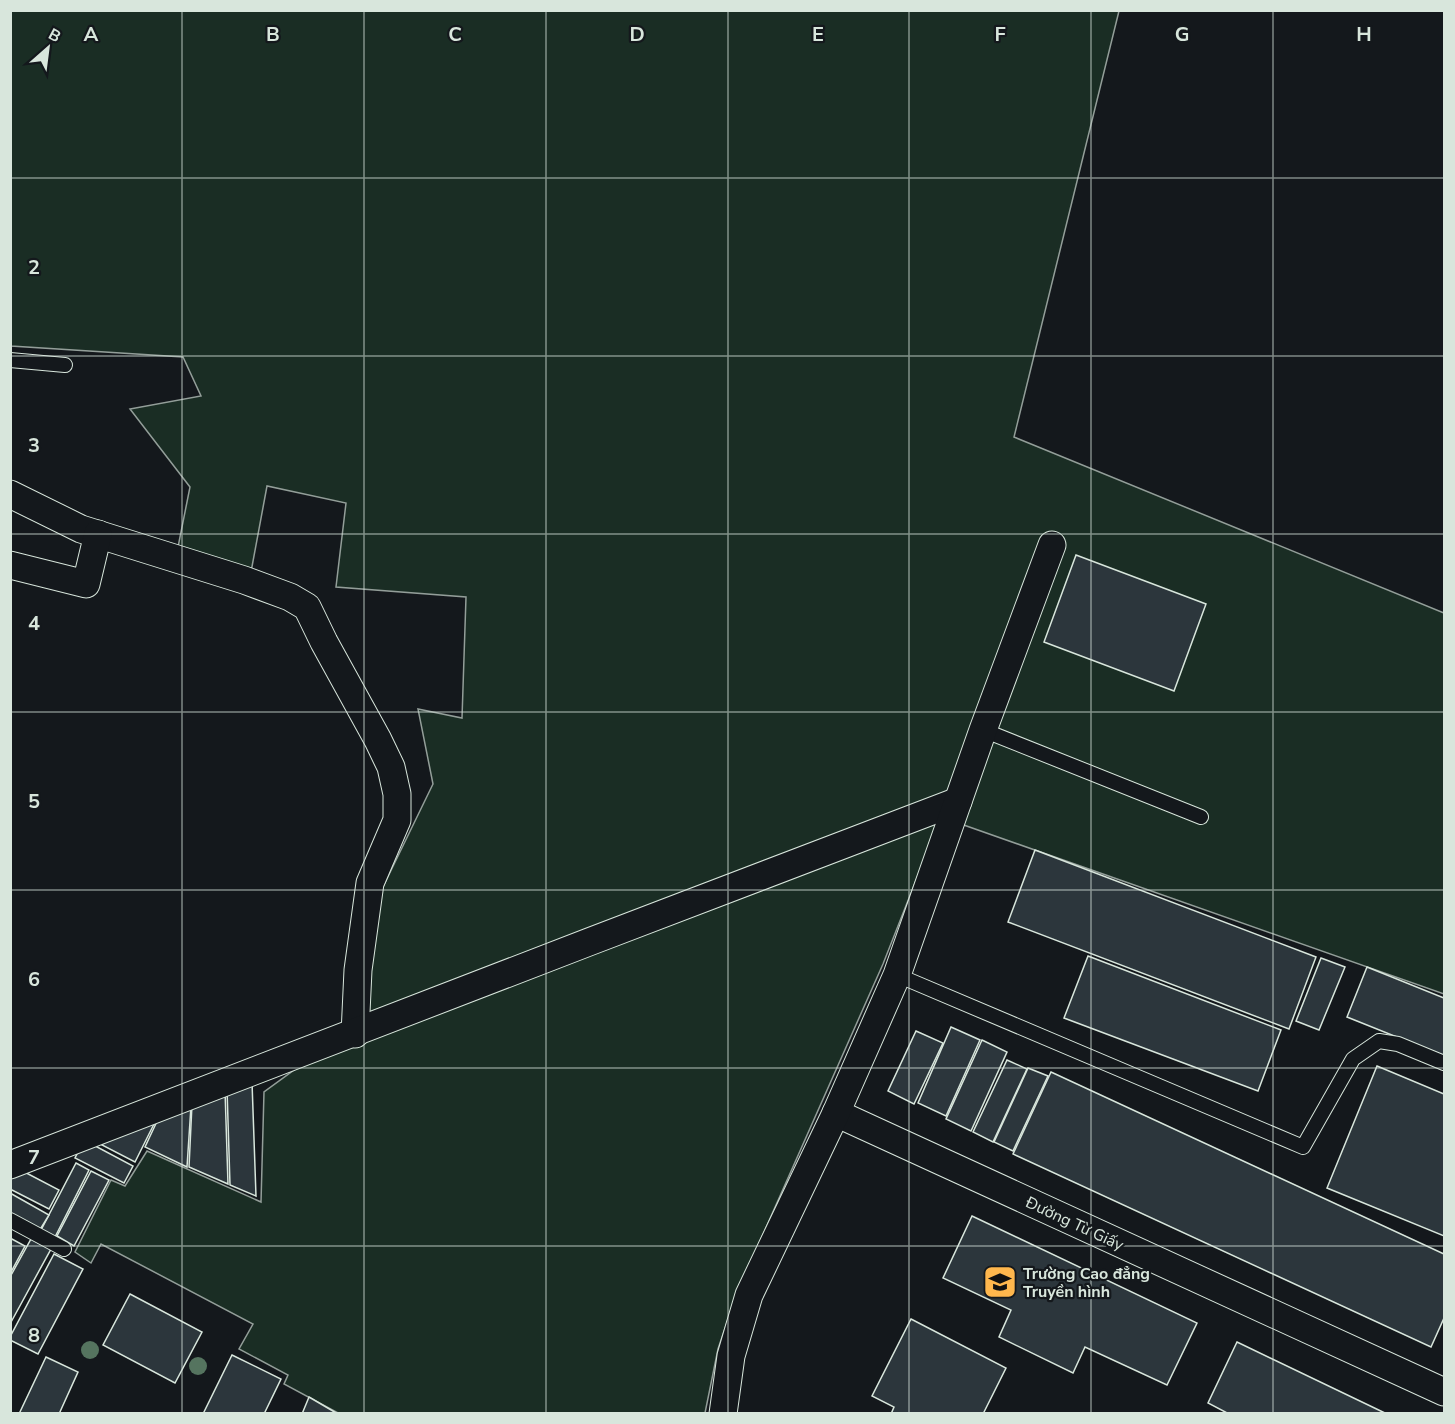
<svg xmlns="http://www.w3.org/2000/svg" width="1455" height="1424" viewBox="0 0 1455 1424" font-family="'Nunito Sans',sans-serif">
	<rect width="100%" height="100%" fill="#14181c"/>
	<polygon fill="#1a2d24" stroke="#939e99" stroke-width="1.5" points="10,11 1119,11 1014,437 1444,613 1444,994 941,817 883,964 737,1293 718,1349 705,1413 338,1413 284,1384 288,1375 239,1349 253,1324 101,1244 91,1263 75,1252 111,1180 125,1186 147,1151 261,1202 264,1092 364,1019 381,891 433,784 418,709 462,718 466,597 336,587 346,503 267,486 251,572 177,552 190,487 130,409 201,396 183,357 11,346"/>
	<g fill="#2c363c" stroke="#d8e6dc" stroke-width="1.5">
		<polygon points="1076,555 1206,604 1174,691 1044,642"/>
		<polygon points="1035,850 1316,957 1289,1029 1008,922"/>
		<polygon points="1088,956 1281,1030 1258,1091 1064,1018"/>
		<polygon points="1321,958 1345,967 1319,1030 1296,1021"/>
		<polygon points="1367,967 1444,998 1444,1056 1347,1017"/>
		<polygon points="951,1027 980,1040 946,1116 918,1103"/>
		<polygon points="916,1031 943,1043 914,1104 888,1091"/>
		<polygon points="982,1040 1007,1052 971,1131 946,1119"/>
		<polygon points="1007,1060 1027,1069 993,1142 973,1132"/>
		<polygon points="1377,1066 1444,1094 1444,1236 1327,1188"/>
		<polygon points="1028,1068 1048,1076 1013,1151 994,1142"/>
		<polygon points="1051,1072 1444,1254 1444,1318 1431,1347 1013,1154"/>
		<polygon points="252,1082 256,1196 230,1185 227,1089"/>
		<polygon points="225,1090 228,1184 189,1167 192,1104"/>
		<polygon points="191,1106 187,1167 145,1147 159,1117"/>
		<polygon points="157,1118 135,1162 102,1145 109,1133"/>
		<polygon points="84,1140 133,1166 124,1183 75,1158"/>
		<polygon points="76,1163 89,1170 54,1239 40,1232"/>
		<polygon points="13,1166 59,1190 49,1209 10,1189 10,1171"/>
		<polygon points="91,1171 109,1180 74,1246 57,1236"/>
		<polygon points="10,1193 49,1215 38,1233 10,1218"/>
		<polygon points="972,1216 1197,1323 1167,1385 1085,1347 1073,1373 999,1337 1011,1310 943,1278"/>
		<polygon points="10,1238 25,1246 10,1274"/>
		<polygon points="31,1239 51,1249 10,1324 10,1277"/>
		<polygon points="54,1254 83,1269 38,1354 10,1340 10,1337"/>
		<polygon points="130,1294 202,1332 175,1383 103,1345"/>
		<polygon points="911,1319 1006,1368 983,1414 891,1414 894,1407 872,1396"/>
		<polygon points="1237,1342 1387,1414 1229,1414 1208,1403"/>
		<polygon points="232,1355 281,1379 264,1414 203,1414"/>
		<polygon points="46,1357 78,1372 59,1414 19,1414"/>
		<polygon points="309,1397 338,1414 302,1414"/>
	</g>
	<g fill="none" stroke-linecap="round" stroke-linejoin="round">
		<defs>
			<g id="service">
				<polyline points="10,360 65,365"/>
				<polyline points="983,730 1201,817"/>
				<polyline points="897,975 1303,1147 1353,1059 1379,1041 1398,1044 1444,1063"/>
				<polyline points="10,1220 64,1249"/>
			</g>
			<g id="minor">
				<polyline points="10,494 81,529 244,580 290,597 307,607 324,642 378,740 391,767 397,794 397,820 370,883 358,970 355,1034"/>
				<polyline points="10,565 86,584 98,534"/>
				<polyline points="836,1113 1444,1392"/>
				<path d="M 10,1165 C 327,1045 641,920 958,801"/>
				<polyline points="723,1414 731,1356 749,1295 836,1113 897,975 983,730 1052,545"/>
			</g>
		</defs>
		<use href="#service" stroke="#d8e6dc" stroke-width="16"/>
		<use href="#minor" stroke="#d8e6dc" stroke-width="29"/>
		<use href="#service" stroke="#14181c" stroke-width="14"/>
		<use href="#minor" stroke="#14181c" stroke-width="27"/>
	</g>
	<g fill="#55745f">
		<circle cx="90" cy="1350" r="9"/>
		<circle cx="198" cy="1366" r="9"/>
	</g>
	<path fill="none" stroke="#d8e6dc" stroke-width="1.5" stroke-opacity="0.55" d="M 182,10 L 182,1414M 364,10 L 364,1414M 546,10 L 546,1414M 728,10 L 728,1414M 909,10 L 909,1414M 1091,10 L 1091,1414M 1273,10 L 1273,1414M 10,178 L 1444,178M 10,356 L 1444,356M 10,534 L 1444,534M 10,712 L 1444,712M 10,890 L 1444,890M 10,1068 L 1444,1068M 10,1246 L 1444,1246"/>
	<defs>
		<symbol id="university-square" viewBox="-11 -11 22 22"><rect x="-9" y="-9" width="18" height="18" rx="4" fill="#ffb74d" stroke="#14181c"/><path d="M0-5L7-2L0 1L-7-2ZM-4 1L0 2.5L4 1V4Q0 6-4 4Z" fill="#111"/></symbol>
	</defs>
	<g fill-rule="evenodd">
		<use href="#university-square" x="981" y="1263" width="38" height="38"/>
	</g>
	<g text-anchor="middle" stroke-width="4.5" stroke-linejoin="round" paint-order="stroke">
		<g font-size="16" fill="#d8e6dc" stroke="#14181c">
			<text transform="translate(1075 1223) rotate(25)" y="6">Đường Từ Giấy</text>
		</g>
		<g font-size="16" font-weight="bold" fill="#d8e6dc" stroke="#14181c" text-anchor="start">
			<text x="1023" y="1279">Trường Cao đẳng<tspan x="1023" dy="18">Truyền hình</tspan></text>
		</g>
	</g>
	<g font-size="20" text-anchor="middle" font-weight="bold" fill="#d8e6dc" stroke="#14181c" stroke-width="4.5" stroke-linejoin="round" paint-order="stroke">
		<text x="91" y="41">A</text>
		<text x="273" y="41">B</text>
		<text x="455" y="41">C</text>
		<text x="637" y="41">D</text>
		<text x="818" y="41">E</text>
		<text x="1000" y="41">F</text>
		<text x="1182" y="41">G</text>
		<text x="1364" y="41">H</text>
		<text x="34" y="274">2</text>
		<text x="34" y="452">3</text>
		<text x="34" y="630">4</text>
		<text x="34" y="808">5</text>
		<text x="34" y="986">6</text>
		<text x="34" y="1164">7</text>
		<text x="34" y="1342">8</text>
	</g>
	<rect width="1455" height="1424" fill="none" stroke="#d8e6dc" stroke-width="24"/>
	<g transform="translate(48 48) rotate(28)" stroke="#14181c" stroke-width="4.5" paint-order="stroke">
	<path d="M0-4.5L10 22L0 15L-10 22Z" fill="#d8e6dc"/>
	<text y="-9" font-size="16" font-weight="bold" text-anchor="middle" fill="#d8e6dc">B</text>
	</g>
</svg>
